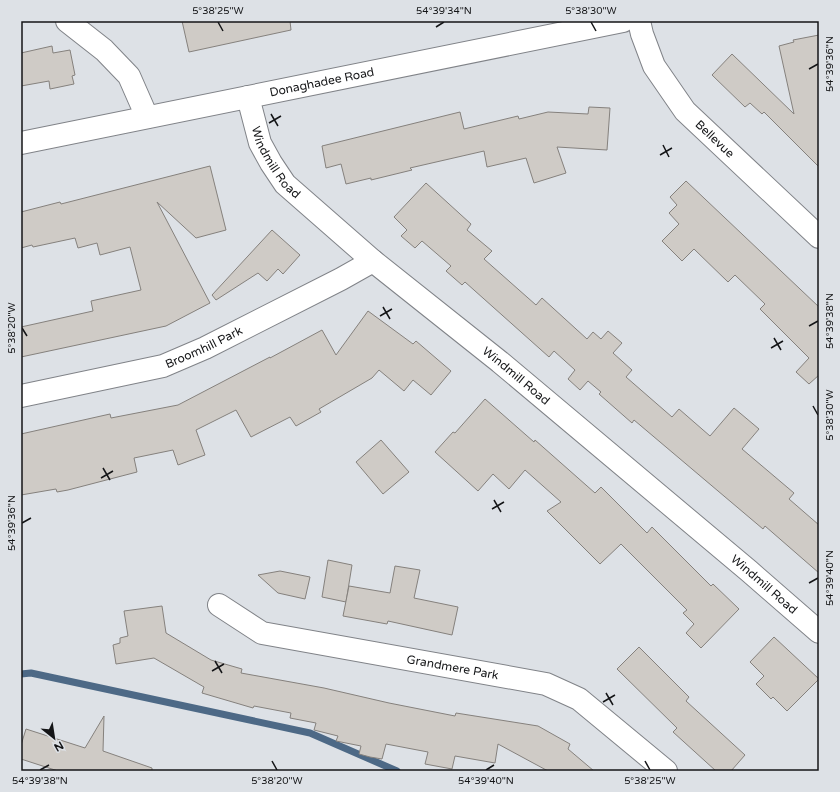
<svg xmlns="http://www.w3.org/2000/svg" width="840" height="792" viewBox="0 0 840 792" font-family="'Varela Round',sans-serif">
	<rect width="100%" height="100%" fill="#dde1e6"/>
	<g fill="none" stroke-linecap="round" stroke-linejoin="round">
		<polyline stroke="#4d6986" stroke-width="7" points="21,674 31,673 310,733 397,771"/>
	</g>
	<g fill="#cfcbc6" stroke="#85817d">
		<polygon points="182,21 290,21 291,30 189,52"/>
		<polygon points="819,35 819,167 764,112 762,114 750,103 745,107 712,75 732,54 794,114 779,46 794,42 793,40"/>
		<polygon points="52,46 53,53 70,50 75,75 72,76 74,84 50,89 49,81 21,86 21,53"/>
		<polygon points="589,107 610,108 607,150 557,147 566,173 534,183 526,158 487,167 484,151 410,168 412,170 371,180 371,178 346,184 341,164 326,168 322,146 460,112 464,129 518,116 519,119 548,112 588,114"/>
		<polygon points="210,166 226,230 196,238 157,202 210,303 166,326 21,357 21,327 93,311 91,301 141,290 130,247 100,255 97,243 78,248 75,238 33,247 32,245 21,248 21,212 60,202 61,204"/>
		<polygon points="686,181 819,307 819,375 809,384 796,372 809,358 760,309 765,304 735,275 728,282 694,249 682,261 662,241 679,224 669,213 677,205 670,197"/>
		<polygon points="426,183 471,224 467,230 492,251 484,259 536,305 542,298 587,339 593,332 601,339 608,331 622,343 613,353 632,370 626,377 672,417 679,409 710,436 734,408 759,429 742,449 794,493 789,499 819,525 819,573 765,526 763,529 634,420 632,423 599,394 601,392 588,381 580,390 568,379 575,370 554,351 549,357 465,282 462,285 446,271 451,266 422,241 415,248 401,236 407,230 394,217"/>
		<polygon points="272,230 300,255 283,274 278,269 267,281 258,273 216,300 212,295"/>
		<polygon points="368,311 413,344 416,341 451,371 431,395 413,380 404,391 379,370 372,378 319,409 321,412 296,426 290,417 251,437 236,410 196,430 205,455 178,465 173,450 134,458 137,472 68,490 57,492 56,489 21,495 21,434 110,414 111,418 178,405 270,357 270,358 322,330 336,355"/>
		<polygon points="485,399 534,442 535,440 595,493 601,487 647,533 652,527 711,586 713,584 739,609 701,648 686,633 694,624 683,613 687,610 621,544 600,564 547,511 561,502 525,470 509,489 493,474 478,491 435,452 453,432 455,433"/>
		<polygon points="381,440 409,472 383,494 356,462"/>
		<polygon points="328,560 352,565 346,602 322,597"/>
		<polygon points="395,566 420,570 414,598 458,607 452,635 388,621 387,624 343,616 349,586 390,593"/>
		<polygon points="280,571 310,577 305,599 278,593 258,575"/>
		<polygon points="162,606 166,633 211,660 242,669 241,673 324,688 389,703 455,716 456,713 538,726 570,744 568,749 594,771 548,771 498,744 495,763 455,756 452,769 425,764 428,752 386,744 382,759 370,757 359,754 361,746 336,741 338,736 314,730 316,723 290,718 291,713 254,706 253,708 202,693 204,687 154,658 116,664 113,645 120,643 120,638 128,636 124,611"/>
		<polygon points="774,637 819,679 787,711 773,697 771,699 756,684 764,676 750,662"/>
		<polygon points="639,647 689,697 686,701 745,755 731,771 716,771 673,732 677,728 617,669"/>
		<polygon points="104,716 103,751 152,768 152,771 58,771 21,759 21,745 26,729 85,748"/>
	</g>
	<g fill="none" stroke-linecap="round" stroke-linejoin="round">
		<defs>
			<g id="minor">
				<polyline points="67,21 104,50 129,76 147,117"/>
				<path id="s1" d="M 639,21 L 642,34 L 654,66 L 685,111 L 819,237"/>
				<path id="s2" d="M 248,97 L 260,143 L 271,163 L 285,184 L 373,261 L 500,362 L 749,571 L 819,632"/>
				<path id="s3" d="M 21,396 L 163,366 L 205,348 L 341,279 L 373,261"/>
				<path id="s4" d="M 219,605 L 262,633 L 546,684 L 579,699 L 666,771"/>
			</g>
			<g id="major">
				<path id="s5" d="M 21,143 L 623,21"/>
			</g>
		</defs>
		<use href="#minor" stroke="#808388" stroke-width="24"/>
		<use href="#major" stroke="#808388" stroke-width="24"/>
		<use href="#minor" stroke="#fff" stroke-width="22"/>
		<use href="#major" stroke="#fff" stroke-width="22"/>
	</g>
	<path fill="none" stroke="#141517" stroke-width="1.5" d="M 218,22 L 223,31M 591,22 L 596,31M 436,27 L 444,22M 809,69 L 818,64M 271,114 L 278,126M 269,123 L 281,116M 663,145 L 669,157M 660,155 L 672,148M 383,307 L 390,319M 380,316 L 392,309M 809,326 L 818,321M 22,328 L 27,336M 774,338 L 781,350M 771,348 L 783,341M 813,406 L 818,415M 103,468 L 110,480M 101,478 L 113,471M 494,500 L 501,512M 492,509 L 504,502M 22,523 L 31,518M 809,583 L 818,578M 215,661 L 222,673M 212,671 L 224,664M 606,693 L 613,705M 603,702 L 615,695M 272,761 L 277,770M 645,761 L 650,770M 40,770 L 49,765M 486,770 L 494,765"/>
	<g text-anchor="middle" stroke-width="4" stroke-linejoin="round" paint-order="stroke">
		<g font-size="12" fill="#141517" stroke="#dde1e6">
			<text dy="4" stroke="none"><textPath href="#s5" startOffset="307">Donaghadee Road</textPath></text>
			<text dy="4" stroke="none"><textPath href="#s1" startOffset="143">Bellevue</textPath></text>
			<text dy="4" stroke="none"><textPath href="#s2" startOffset="72">Windmill Road</textPath></text>
			<text dy="4" stroke="none"><textPath href="#s3" startOffset="190">Broomhill Park</textPath></text>
			<text dy="4" stroke="none"><textPath href="#s2" startOffset="396">Windmill Road</textPath></text>
			<text dy="4" stroke="none"><textPath href="#s2" startOffset="720">Windmill Road</textPath></text>
			<text dy="4" stroke="none"><textPath href="#s4" startOffset="245">Grandmere Park</textPath></text>
		</g>
	</g>
	<rect width="840" height="792" fill="none" stroke="#dde1e6" stroke-width="44"/>
	<g transform="translate(54 738) rotate(150)" stroke="#dde1e6" stroke-width="3" paint-order="stroke">
	<path d="M0-3L7 15L0 10L-7 15Z" fill="#141517"/>
	<text y="-6" font-size="11" font-weight="bold" text-anchor="middle" fill="#141517">N</text>
	</g>
	<rect x="22" y="22" width="796" height="748" fill="none" stroke="#141517" stroke-width="1.5"/>
	<g font-size="10" text-anchor="middle" fill="#141517">
		<text x="218" y="14">5°38'25"W</text>
		<text x="444" y="14">54°39'34"N</text>
		<text x="591" y="14">5°38'30"W</text>
		<text transform="translate(829 64) rotate(-90)" y="4">54°39'36"N</text>
		<text transform="translate(829 321) rotate(-90)" y="4">54°39'38"N</text>
		<text transform="translate(11 328) rotate(-90)" y="4">5°38'20"W</text>
		<text transform="translate(829 415) rotate(-90)" y="4">5°38'30"W</text>
		<text transform="translate(11 523) rotate(-90)" y="4">54°39'36"N</text>
		<text transform="translate(829 578) rotate(-90)" y="4">54°39'40"N</text>
		<text x="40" y="784">54°39'38"N</text>
		<text x="277" y="784">5°38'20"W</text>
		<text x="486" y="784">54°39'40"N</text>
		<text x="650" y="784">5°38'25"W</text>
	</g>
</svg>
